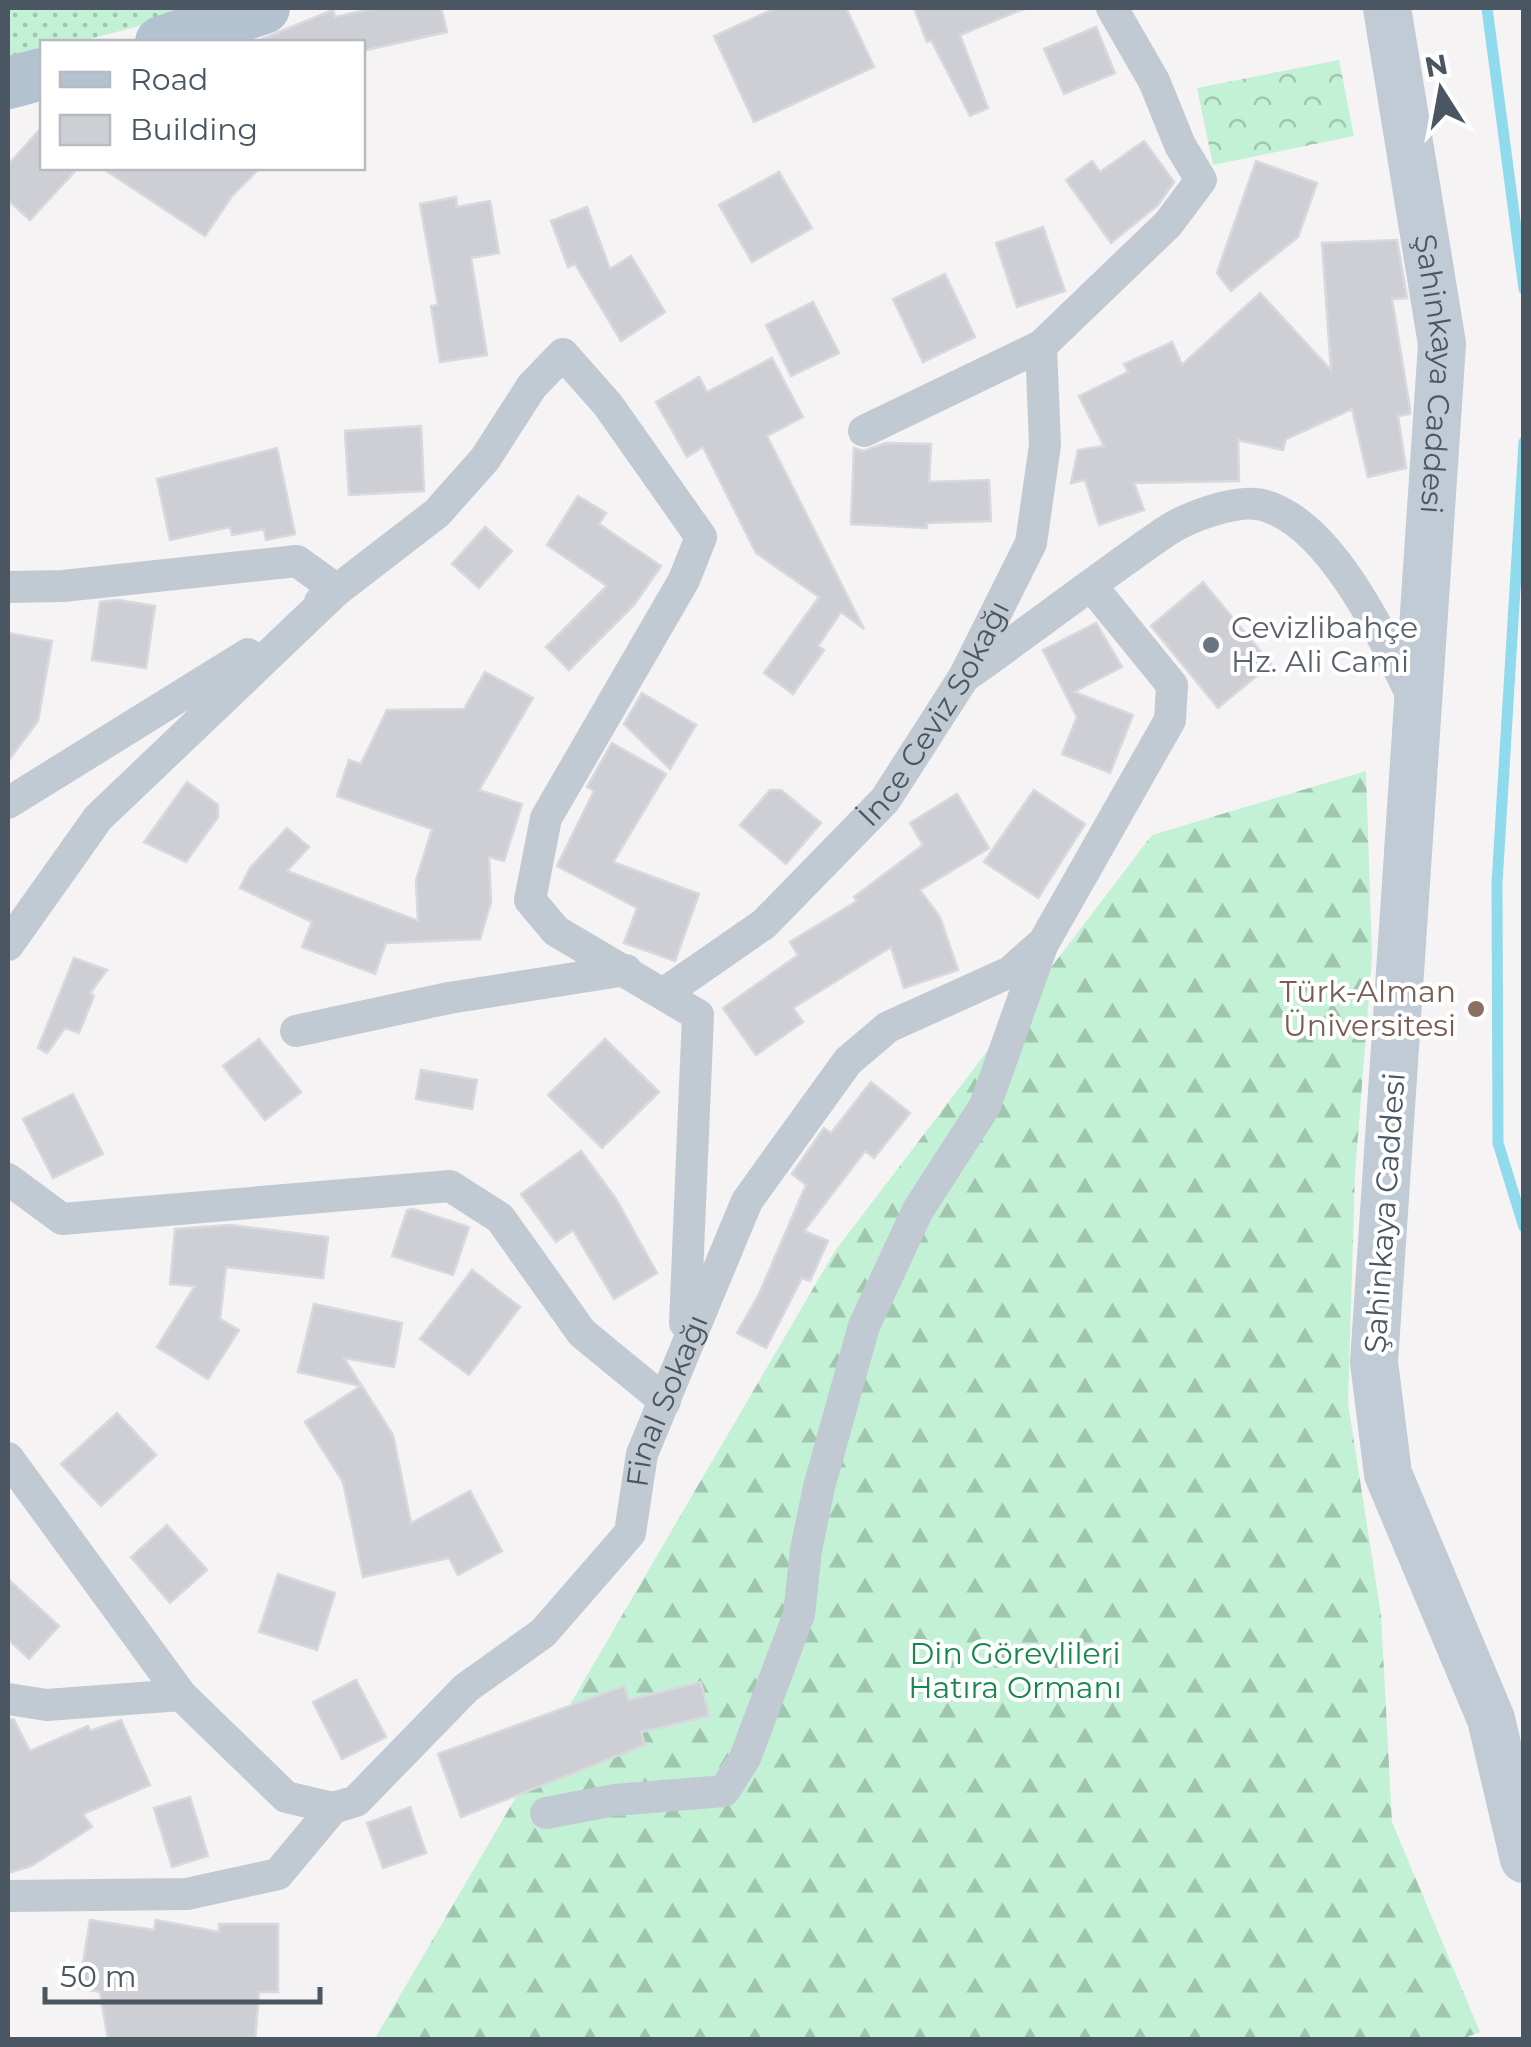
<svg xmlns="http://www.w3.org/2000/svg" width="1531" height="2047" viewBox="0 0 1531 2047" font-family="Montserrat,sans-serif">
	<defs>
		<pattern id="grass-dots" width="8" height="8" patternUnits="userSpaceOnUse" patternTransform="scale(2.5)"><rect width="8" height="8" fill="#c3f1d5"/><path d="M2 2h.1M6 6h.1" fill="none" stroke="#a0c6b0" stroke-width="1.8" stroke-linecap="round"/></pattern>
		<pattern id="forest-firs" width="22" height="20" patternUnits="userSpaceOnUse" patternTransform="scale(2.5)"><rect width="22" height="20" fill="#c3f1d5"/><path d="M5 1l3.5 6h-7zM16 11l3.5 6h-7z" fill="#a0c6b0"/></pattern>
		<pattern id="park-crowns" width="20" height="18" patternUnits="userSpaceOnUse" patternTransform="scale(2.5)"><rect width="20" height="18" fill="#c3f1d5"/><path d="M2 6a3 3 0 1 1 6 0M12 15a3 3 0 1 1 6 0" fill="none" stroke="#a0c6b0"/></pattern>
	</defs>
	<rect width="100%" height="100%" fill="#f5f3f3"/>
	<polygon fill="url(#grass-dots)" points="8,8 206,8 79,42 42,42 42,52 8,62"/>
	<polygon fill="url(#forest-firs)" points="1366,771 1372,957 1355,1174 1348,1403 1381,1615 1392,1822 1480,2032 1459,2040 374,2040 835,1251 1152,835"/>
	<polygon fill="url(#park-crowns)" points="1339,60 1354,136 1213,165 1197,88"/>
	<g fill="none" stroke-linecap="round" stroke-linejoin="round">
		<g stroke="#90daee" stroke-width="11">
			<polyline points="1487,8 1524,289"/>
			<polyline points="1524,442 1497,883 1498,1143 1524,1227"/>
		</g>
	</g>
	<g fill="#cdcfd5" stroke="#d7d9de" stroke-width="2.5">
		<polygon points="376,8 441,8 447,32 362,51 362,42 255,42 333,10 335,17"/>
		<polygon points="776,8 846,8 874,67 754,122 714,36"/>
		<polygon points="914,8 1026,8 960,35 988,108 970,116 931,40 927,42"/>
		<polygon points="1096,27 1115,73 1064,94 1044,49"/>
		<polygon points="42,127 42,168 78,168 30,220 8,200 8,165"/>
		<polygon points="1144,141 1174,182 1158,205 1111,243 1066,180 1092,161 1100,172"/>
		<polygon points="1256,161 1317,183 1298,237 1231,291 1217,273"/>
		<polygon points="102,168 260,168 232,196 205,236"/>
		<polygon points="779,172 812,228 752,262 719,205"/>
		<polygon points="456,197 457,207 490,201 499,253 471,258 487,355 440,362 431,306 438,305 420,204"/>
		<polygon points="587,207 610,269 631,256 665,312 621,341 575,264 568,267 551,221"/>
		<polygon points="1043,227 1065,291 1017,307 996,243"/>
		<polygon points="1397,240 1407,298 1392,299 1410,409 1410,414 1398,416 1406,468 1368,477 1352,409 1286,439 1283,450 1238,440 1239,481 1134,483 1144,510 1099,525 1085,480 1071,483 1078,450 1104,446 1079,396 1128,372 1124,364 1172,342 1182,365 1260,293 1331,370 1322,243"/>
		<polygon points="945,274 975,337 923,362 893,299"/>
		<polygon points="813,302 839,353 791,376 766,325"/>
		<polygon points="772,358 803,417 767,436 864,629 841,612 818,646 824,650 793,694 764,673 819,597 756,553 703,447 687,457 656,402 699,377 707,392"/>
		<polygon points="421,426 424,491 349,495 345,431"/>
		<polygon points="886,443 931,444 929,482 989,480 991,521 927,523 927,528 851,524 854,448 863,451"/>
		<polygon points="277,448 295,534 266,540 264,529 232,535 230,527 170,540 157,479"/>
		<polygon points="578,496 606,513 599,524 661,566 634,605 569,670 546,647 607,586 547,545"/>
		<polygon points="485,527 512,551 479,588 452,564"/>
		<polygon points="1203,582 1271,664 1218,708 1151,626"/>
		<polygon points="118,600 155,606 146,668 92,660 100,602"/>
		<polygon points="1096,623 1122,667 1074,692 1133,715 1110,773 1062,754 1077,717 1043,650"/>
		<polygon points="8,633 52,641 38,721 8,761"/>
		<polygon points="485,672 533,698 479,790 522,804 504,861 489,857 491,902 480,939 386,943 375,974 302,947 312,922 240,888 250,868 287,828 309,847 287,871 418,921 416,880 432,829 337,796 349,760 361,764 387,710 464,709"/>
		<polygon points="642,693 696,725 670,769 624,724"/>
		<polygon points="612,743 666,774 613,862 699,894 675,961 624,943 637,908 557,866 594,791 587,787"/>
		<polygon points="187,782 218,805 218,817 186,862 144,842"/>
		<polygon points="770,790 781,790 821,823 786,864 740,825"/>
		<polygon points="1034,790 1085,824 1038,898 984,862"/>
		<polygon points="957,794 989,848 920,890 940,917 958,970 904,988 891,947 793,1008 803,1022 756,1055 723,1008 798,955 790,942 857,901 854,897 923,845 910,823"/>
		<polygon points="74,958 107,970 90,993 94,996 79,1033 65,1028 47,1053 38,1048"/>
		<polygon points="259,1039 301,1092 265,1120 223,1066"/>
		<polygon points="605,1039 659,1092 602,1148 548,1095"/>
		<polygon points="421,1070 477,1080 472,1109 416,1099"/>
		<polygon points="871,1082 910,1113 874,1158 865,1151 804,1231 828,1241 810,1281 802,1278 766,1348 737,1333 759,1294 806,1185 792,1174 824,1128 831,1133"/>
		<polygon points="73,1094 103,1154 53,1178 23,1119"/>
		<polygon points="581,1151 616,1199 657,1273 614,1299 573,1230 556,1242 521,1194"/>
		<polygon points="413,1209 469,1227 453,1275 392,1256 407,1210"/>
		<polygon points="230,1225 328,1237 323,1278 226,1267 220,1319 239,1330 208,1379 157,1347 195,1286 170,1284 175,1229"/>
		<polygon points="472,1270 520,1307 469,1375 420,1339"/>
		<polygon points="314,1304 402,1323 394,1367 344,1358 393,1435 411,1523 470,1491 502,1551 458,1575 449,1558 363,1577 343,1482 305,1422 361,1386 298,1372"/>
		<polygon points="117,1413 156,1455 101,1506 61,1464"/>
		<polygon points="167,1525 207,1570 170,1603 131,1557"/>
		<polygon points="278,1574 335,1593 317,1650 259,1632"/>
		<polygon points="8,1579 59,1626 29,1659 8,1639"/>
		<polygon points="356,1680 386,1737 342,1759 313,1702"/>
		<polygon points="701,1682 709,1716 641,1732 645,1745 461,1817 438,1754 624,1686 629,1700"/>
		<polygon points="8,1719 14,1720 30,1751 88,1726 90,1731 121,1720 150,1785 83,1814 92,1827 31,1866 8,1873"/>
		<polygon points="190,1797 208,1856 172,1867 154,1808"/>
		<polygon points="410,1807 426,1853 383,1868 367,1823"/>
		<polygon points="90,1920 154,1930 156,1920 219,1932 219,1924 278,1924 278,1992 259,1992 255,2040 108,2040 100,1992 79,1988"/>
	</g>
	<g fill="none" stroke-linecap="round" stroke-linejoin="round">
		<g stroke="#c1cad2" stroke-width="32">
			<polyline points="864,431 1041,346 1168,224 1201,180 1180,145 1154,81 1112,8"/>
			<polyline points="8,587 63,586 297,561 337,590 320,602"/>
			<path d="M 967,675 C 1034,628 1098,578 1165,532 C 1187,517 1240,497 1266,506 C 1334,527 1386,643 1415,702"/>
			<polyline points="8,803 248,654"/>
			<polyline points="8,945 98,818 337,590 437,513 485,459 532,386 563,354 608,405 701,537 684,580 546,818 530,900 556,931 698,1015 685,1323"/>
			<path id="s1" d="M 666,992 L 764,924 L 885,800 L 964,677 L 1031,543 L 1045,445 L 1041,346"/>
			<polyline points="296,1031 449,998 626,970"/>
			<polyline points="8,1179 62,1219 450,1186 500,1218 582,1333 665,1401"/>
			<path id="s2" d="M 8,1458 L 181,1695 L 286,1797 L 333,1808 L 356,1801 L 466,1688 L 543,1633 L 630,1533 L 642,1454 L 747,1201 L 848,1061 L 888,1027 L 1010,972 L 1044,942 L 1170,720 L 1172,685 L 1093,588"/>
			<polyline points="8,1699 47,1705 181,1695"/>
			<polyline points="546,1813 615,1800 724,1791 745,1758 799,1614 806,1550 819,1487 864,1326 918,1210 985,1106 1042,946"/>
			<polyline points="8,1896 187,1894 278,1874 333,1808"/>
		</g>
		<path stroke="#c1cbd6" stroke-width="48" id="s3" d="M 1387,8 L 1442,344 L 1374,1362 L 1388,1474 L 1491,1719 L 1524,1859"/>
		<g stroke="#b3c2d1" stroke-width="52">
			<polyline points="161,42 264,8"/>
			<polyline points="8,83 42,74"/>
		</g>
	</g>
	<circle fill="#6b7280" stroke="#fff" stroke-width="4" cx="1211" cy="645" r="10"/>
	<circle fill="#8d6e63" stroke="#fff" stroke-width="4" cx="1476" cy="1009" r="10"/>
	<g text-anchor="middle" stroke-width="8" stroke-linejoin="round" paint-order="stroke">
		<g font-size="30" fill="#4a5661" stroke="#fff">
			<text dy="10" stroke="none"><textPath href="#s3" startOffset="370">Şahinkaya Caddesi</textPath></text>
			<text dy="10" stroke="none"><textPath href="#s1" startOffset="392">İnce Ceviz Sokağı</textPath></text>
			<text transform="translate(1385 1213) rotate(-86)" y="10">Şahinkaya Caddesi</text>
			<text dy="10" stroke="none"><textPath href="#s2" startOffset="1035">Final Sokağı</textPath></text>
		</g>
		<g font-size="30" fill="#5b616d" stroke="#fff" text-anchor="start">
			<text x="1231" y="638">Cevizlibahçe<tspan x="1231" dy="34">Hz. Ali Cami</tspan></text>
		</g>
		<g font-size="30" fill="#785e54" stroke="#fff" text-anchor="end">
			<text x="1456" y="1002">Türk-Alman<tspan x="1456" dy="34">Üniversitesi</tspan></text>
		</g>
		<g font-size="30" fill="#17864f" stroke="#fff">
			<text x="1015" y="1664">Din Görevlileri<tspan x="1015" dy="34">Hatıra Ormanı</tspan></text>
		</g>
	</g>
	<rect width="1531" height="2047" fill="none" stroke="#4a5661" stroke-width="20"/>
	<rect x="40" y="40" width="325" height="130" fill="#ffffff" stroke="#b7bbc0" stroke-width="2.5"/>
	<rect x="60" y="72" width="50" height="15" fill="#b3c2d1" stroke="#b7bbc0" stroke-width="2.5"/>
	<text x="130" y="90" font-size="30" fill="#4a5661">Road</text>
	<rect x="60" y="115" width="50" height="30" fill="#cdcfd5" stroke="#b7bbc0" stroke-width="2.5"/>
	<text x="130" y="140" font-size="30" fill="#4a5661">Building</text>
	<g transform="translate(1441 90) rotate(349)" stroke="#ffffff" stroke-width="8" paint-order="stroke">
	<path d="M0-8L18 38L0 25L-18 38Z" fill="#4a5661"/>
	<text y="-15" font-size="28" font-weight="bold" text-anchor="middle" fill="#4a5661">N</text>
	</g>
	<path d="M45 1987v15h275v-15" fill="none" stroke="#4a5661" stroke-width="5"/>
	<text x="60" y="1987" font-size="30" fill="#4a5661" stroke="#ffffff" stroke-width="8" paint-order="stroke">50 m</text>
</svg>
